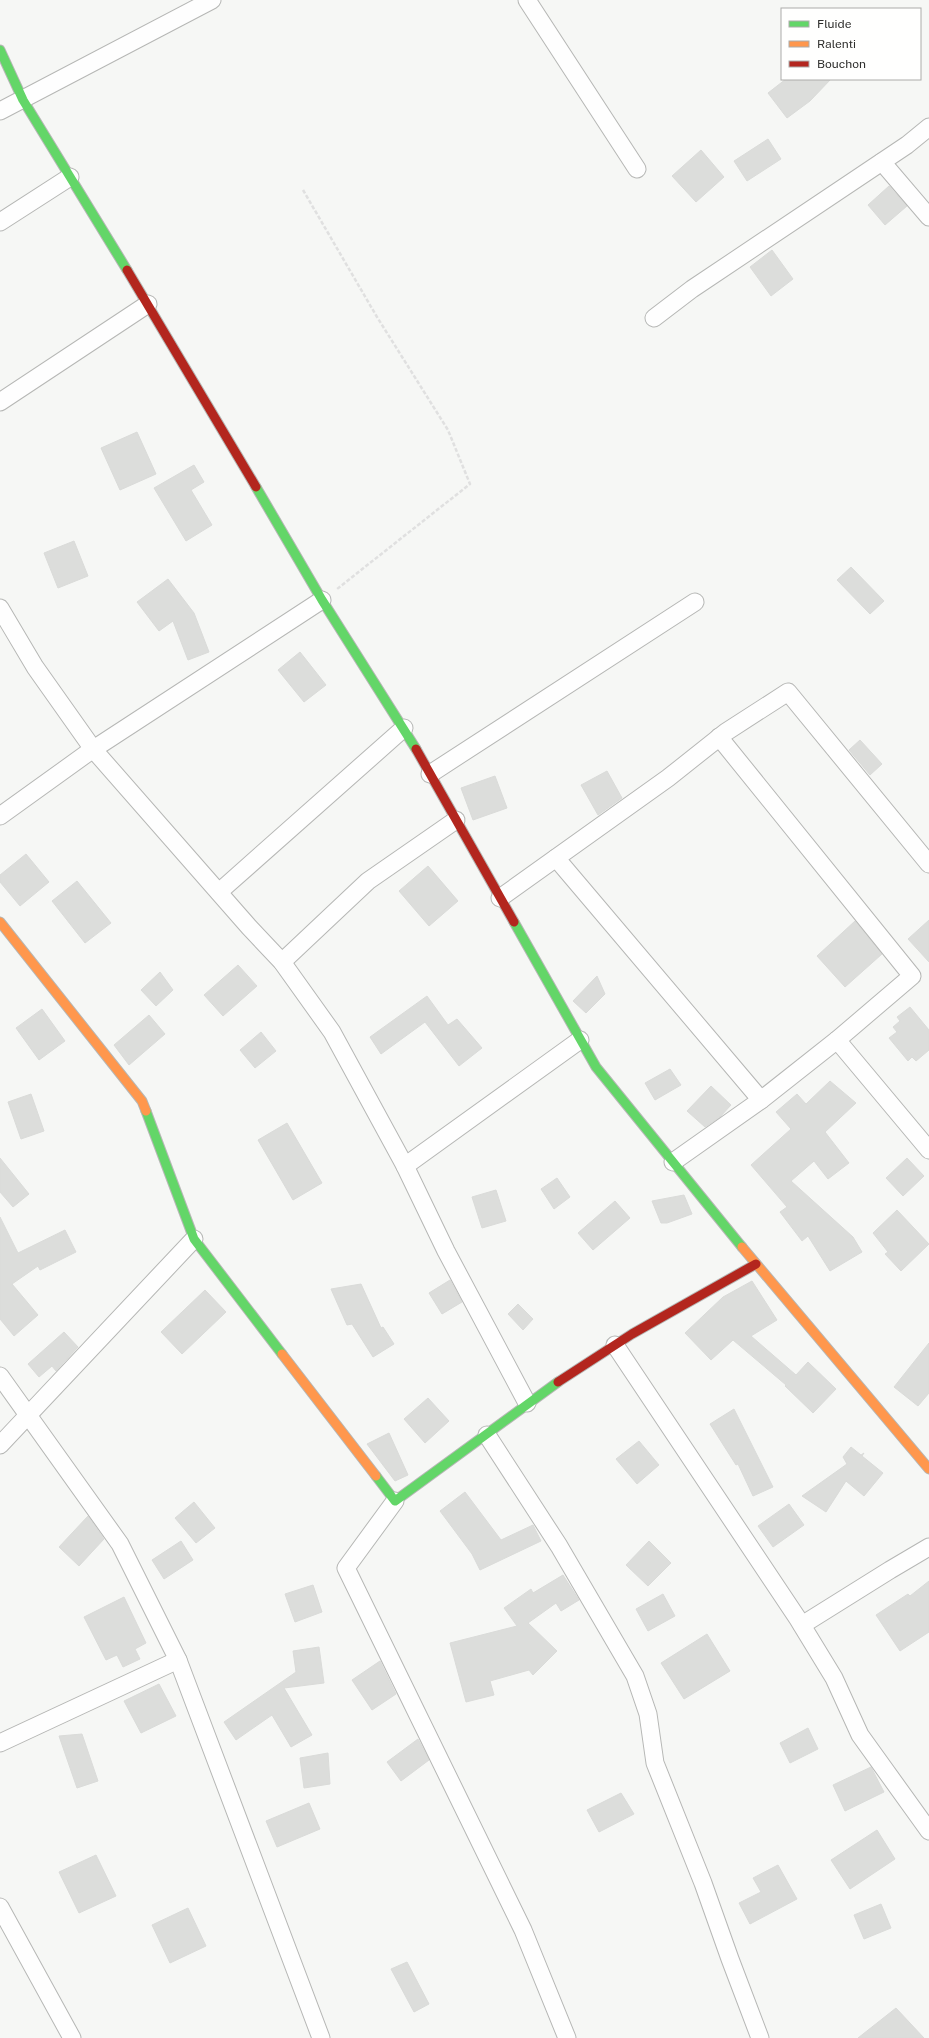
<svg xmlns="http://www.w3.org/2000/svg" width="929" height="2038" viewBox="0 0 929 2038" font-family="'Public Sans',sans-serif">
	<rect width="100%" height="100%" fill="#f6f7f5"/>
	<g fill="#dcdddb" stroke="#dadbd9">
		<polygon points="786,79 831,79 810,101 787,118 768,93"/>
		<polygon points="768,139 781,159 747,181 734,161"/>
		<polygon points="701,150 724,177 696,202 672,176"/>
		<polygon points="889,186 907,206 885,225 868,205"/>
		<polygon points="772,250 793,279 771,296 750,267"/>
		<polygon points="137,432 156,474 120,490 101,448"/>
		<polygon points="194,465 204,482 191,490 212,525 186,541 154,488"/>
		<polygon points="74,541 88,576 58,588 44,553"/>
		<polygon points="851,567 884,601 870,614 837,580"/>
		<polygon points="168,579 194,613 209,652 188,660 173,621 159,631 137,602"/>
		<polygon points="300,652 326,685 304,702 278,670"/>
		<polygon points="860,740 882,764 870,775 849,750"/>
		<polygon points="607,771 622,798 598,815 581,785"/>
		<polygon points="495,776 507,808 473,820 461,788"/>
		<polygon points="26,854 49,882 20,906 0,882 0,875"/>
		<polygon points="428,866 458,901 429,926 399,891"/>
		<polygon points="77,881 111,923 85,943 52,901"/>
		<polygon points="929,920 929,962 908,939"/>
		<polygon points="855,921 882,954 845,987 817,956"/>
		<polygon points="238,965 257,986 223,1016 204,995"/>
		<polygon points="160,972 173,990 156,1006 141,990"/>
		<polygon points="597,976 605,994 586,1013 573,1001"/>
		<polygon points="427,996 448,1025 457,1019 482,1048 459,1066 425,1022 381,1054 370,1037"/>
		<polygon points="910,1007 929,1030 929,1050 916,1061 912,1057 908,1061 889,1038 897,1032 893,1027 900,1021 897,1017"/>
		<polygon points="42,1009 65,1041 39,1060 16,1028"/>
		<polygon points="149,1015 165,1034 129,1065 114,1045"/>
		<polygon points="261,1032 276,1051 255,1068 240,1050"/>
		<polygon points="670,1069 681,1085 655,1100 645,1083"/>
		<polygon points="830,1081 856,1103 825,1132 849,1163 828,1179 814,1161 791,1181 853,1237 862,1252 830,1271 808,1236 802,1241 780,1212 787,1207 751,1165 791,1129 776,1112 797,1094 806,1104"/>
		<polygon points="711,1086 731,1105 720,1117 705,1127 687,1111"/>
		<polygon points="31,1094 44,1131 21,1139 8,1102"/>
		<polygon points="287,1123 322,1183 293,1200 258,1140"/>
		<polygon points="0,1158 29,1194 13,1207 0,1192"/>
		<polygon points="907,1158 924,1176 903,1196 886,1178"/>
		<polygon points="557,1178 570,1197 554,1209 541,1189"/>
		<polygon points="496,1190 506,1221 482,1228 472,1197"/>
		<polygon points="684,1195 692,1214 667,1223 661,1223 652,1201"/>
		<polygon points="615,1201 630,1218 593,1250 578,1233"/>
		<polygon points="897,1210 929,1244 901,1271 885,1254 888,1252 873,1233"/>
		<polygon points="0,1217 18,1253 65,1230 76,1252 40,1270 38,1266 12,1284 38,1315 14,1336 0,1319"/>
		<polygon points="450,1280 462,1302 442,1314 429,1293"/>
		<polygon points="752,1281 777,1320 751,1336 796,1375 808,1362 836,1389 813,1413 785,1386 786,1385 733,1340 711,1360 685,1333 723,1297"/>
		<polygon points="361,1284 381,1328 383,1327 394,1344 373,1357 352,1324 347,1325 331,1289"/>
		<polygon points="205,1290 226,1312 182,1354 161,1332"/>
		<polygon points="518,1304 533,1319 523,1330 508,1314"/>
		<polygon points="64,1332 78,1347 56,1371 52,1366 39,1377 28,1364"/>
		<polygon points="929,1343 929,1393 918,1406 894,1387"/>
		<polygon points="428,1398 449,1421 425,1443 404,1419"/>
		<polygon points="734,1409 773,1487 753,1496 738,1464 736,1465 710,1424"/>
		<polygon points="389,1433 408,1475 395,1481 367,1444"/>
		<polygon points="639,1441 659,1465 637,1484 616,1459"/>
		<polygon points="851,1447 861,1455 864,1453 862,1456 883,1473 864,1496 846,1481 826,1512 802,1496 847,1464 843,1457"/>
		<polygon points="465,1492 501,1540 533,1525 541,1541 480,1570 472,1554 440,1511"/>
		<polygon points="194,1502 215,1528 196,1543 175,1518"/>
		<polygon points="789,1504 804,1525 773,1547 758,1526"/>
		<polygon points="88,1516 104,1539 79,1566 59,1547"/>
		<polygon points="181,1541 193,1560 164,1579 152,1560"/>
		<polygon points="649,1541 671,1563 648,1586 626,1565"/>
		<polygon points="563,1575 579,1600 561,1611 556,1603 528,1623 557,1651 533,1675 529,1670 490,1681 494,1695 466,1702 450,1643 517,1626 504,1608 531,1589 533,1593"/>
		<polygon points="929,1581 929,1632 900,1651 876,1615 908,1594 910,1596"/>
		<polygon points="313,1585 322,1612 295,1622 285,1594"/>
		<polygon points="663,1594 675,1616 648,1631 636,1609"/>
		<polygon points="124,1597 146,1643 135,1649 140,1659 123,1667 117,1655 106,1660 84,1617"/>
		<polygon points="707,1634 730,1671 684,1699 661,1663"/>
		<polygon points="319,1647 324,1683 284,1688 312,1735 291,1747 272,1715 236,1740 224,1722 296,1672 293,1651"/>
		<polygon points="380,1661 396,1694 372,1710 352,1680"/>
		<polygon points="159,1684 176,1716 141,1733 124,1701"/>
		<polygon points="808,1728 818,1749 790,1763 780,1743"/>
		<polygon points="82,1734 98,1781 77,1788 59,1736"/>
		<polygon points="418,1739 429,1760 401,1781 387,1762"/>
		<polygon points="328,1753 330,1784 304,1788 300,1758"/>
		<polygon points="871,1767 884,1792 845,1811 833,1785"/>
		<polygon points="621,1793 634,1814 599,1832 587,1810"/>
		<polygon points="309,1803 320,1829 277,1847 266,1821"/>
		<polygon points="877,1830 895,1859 850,1889 831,1860"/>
		<polygon points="96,1855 116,1896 79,1913 59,1872"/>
		<polygon points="778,1865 797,1899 750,1924 739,1903 761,1892 753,1878"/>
		<polygon points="881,1904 891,1928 864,1939 854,1915"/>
		<polygon points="188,1908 206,1946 170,1963 152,1925"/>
		<polygon points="407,1962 429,2004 414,2012 391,1969"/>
		<polygon points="896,2008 924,2038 858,2038"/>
	</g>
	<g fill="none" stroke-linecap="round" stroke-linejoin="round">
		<defs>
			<g id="street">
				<polyline points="527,0 637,169"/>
				<polyline points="0,111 212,0"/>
				<polyline points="882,162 929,217"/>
				<polyline points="0,222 70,177"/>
				<polyline points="654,318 692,289 907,145 929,127"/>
				<polyline points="0,402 148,304"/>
				<polyline points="0,608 35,667 93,749 249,927 282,962 332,1032 405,1166 446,1251 527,1403"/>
				<polyline points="430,774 695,602"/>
				<polyline points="0,816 89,752 322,600"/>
				<polyline points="556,858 761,1100"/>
				<polyline points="219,892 404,728"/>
				<polyline points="500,898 668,778 726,732 788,692 929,864"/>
				<polyline points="282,962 368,881 456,820"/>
				<polyline points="837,1040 929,1150"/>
				<polyline points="673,1162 761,1100 837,1040 912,976 719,737"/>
				<polyline points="405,1166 580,1040"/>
				<polyline points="615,1345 798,1619 834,1678 860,1735 929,1831"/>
				<polyline points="0,1376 120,1544 178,1660 321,2038"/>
				<polyline points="487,1435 559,1546 635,1676 648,1714 655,1763 703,1883 730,1959 760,2038"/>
				<polyline points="0,1445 194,1239"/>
				<polyline points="395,1501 346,1568 523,1930 567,2038"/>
				<polyline points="802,1625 890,1570 929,1547"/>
				<polyline points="0,1743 178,1660"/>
				<polyline points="0,1907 72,2038"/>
			</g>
			<g id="fast">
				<polyline points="0,50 23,100 127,270"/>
				<polyline points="256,487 322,600 416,749"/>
				<polyline points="514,922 596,1067 742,1247"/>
				<polyline points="146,1111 194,1239 282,1354"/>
				<polyline points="376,1476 395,1501 558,1382"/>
			</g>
			<g id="slow">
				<polyline points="0,922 142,1101 146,1111"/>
				<polyline points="742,1247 929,1469"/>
				<polyline points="282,1354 376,1476"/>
			</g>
			<g id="jam">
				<polyline points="127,270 256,487"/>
				<polyline points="416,749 514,922"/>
				<polyline points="558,1382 632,1334 756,1264"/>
			</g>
		</defs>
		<use href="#street" stroke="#b6b7b5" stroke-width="19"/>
		<use href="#fast" stroke="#b6b7b5" stroke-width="11"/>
		<use href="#slow" stroke="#b6b7b5" stroke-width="11"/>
		<use href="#jam" stroke="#b6b7b5" stroke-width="11"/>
		<polyline stroke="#e0e0e0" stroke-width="2.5" stroke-dasharray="4 2" stroke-linecap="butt" points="303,190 377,317 448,430 470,484 337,589"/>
		<use href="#street" stroke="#fefefe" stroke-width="17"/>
		<use href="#fast" stroke="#63d668" stroke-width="9"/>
		<use href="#slow" stroke="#ff974d" stroke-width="9"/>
		<use href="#jam" stroke="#b3261e" stroke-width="9"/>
	</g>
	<rect x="781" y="8" width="140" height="72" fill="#fffffe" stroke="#acacaa"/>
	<rect x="789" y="21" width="20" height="6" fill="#63d668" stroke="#acacaa"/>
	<text x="817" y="28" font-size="12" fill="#2f2f2d">Fluide</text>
	<rect x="789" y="41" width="20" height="6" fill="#ff974d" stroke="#acacaa"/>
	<text x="817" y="48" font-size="12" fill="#2f2f2d">Ralenti</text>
	<rect x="789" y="61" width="20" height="6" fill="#b3261e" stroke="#acacaa"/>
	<text x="817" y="68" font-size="12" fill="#2f2f2d">Bouchon</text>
</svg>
